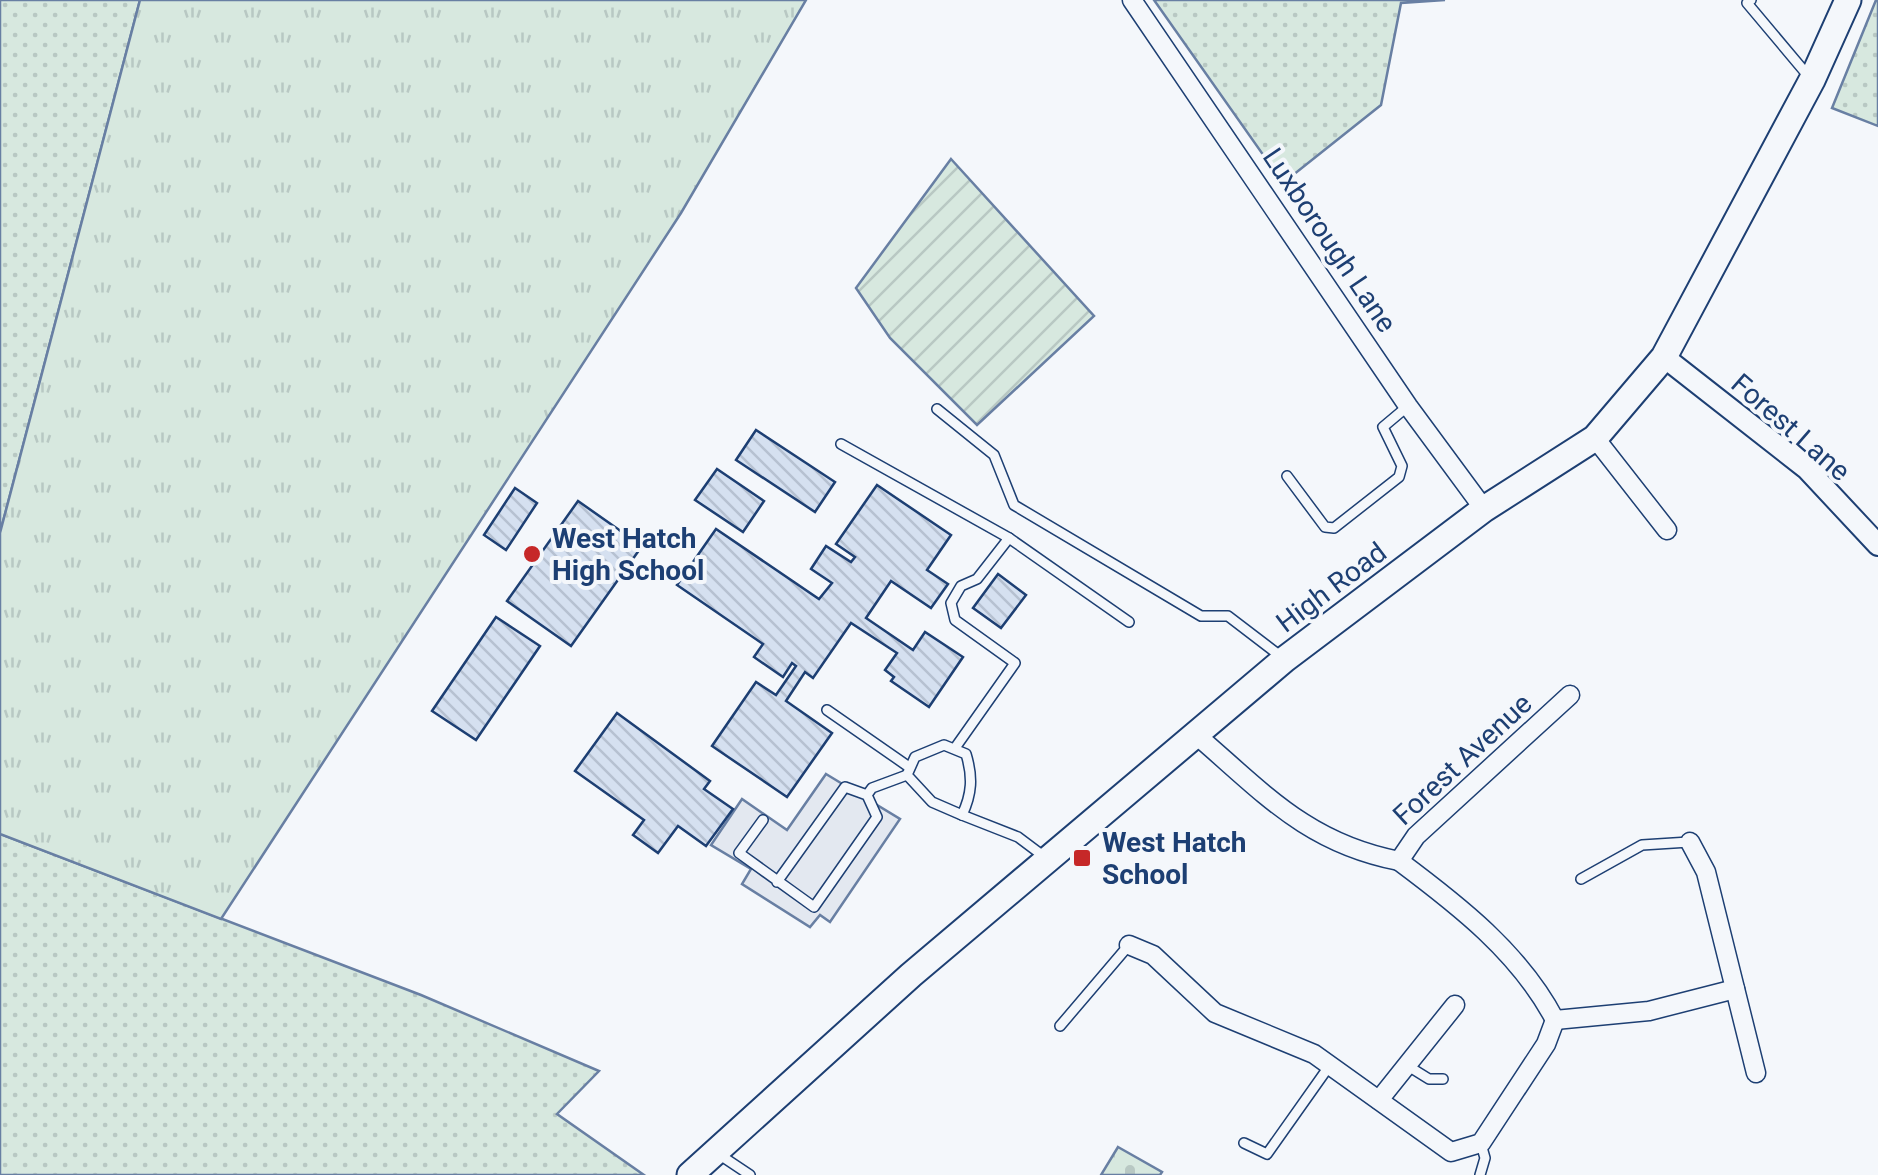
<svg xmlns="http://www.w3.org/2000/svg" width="1878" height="1175" viewBox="0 0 1878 1175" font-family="Roboto,sans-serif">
	<defs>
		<pattern id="grass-dots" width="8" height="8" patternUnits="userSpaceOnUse" patternTransform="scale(2.5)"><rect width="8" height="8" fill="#d7e8df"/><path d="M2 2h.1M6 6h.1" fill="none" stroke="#b8c8c3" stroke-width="1.8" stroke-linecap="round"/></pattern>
		<pattern id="cemetery-stones" width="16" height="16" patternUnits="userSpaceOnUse" patternTransform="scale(2.5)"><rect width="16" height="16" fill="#d7e8df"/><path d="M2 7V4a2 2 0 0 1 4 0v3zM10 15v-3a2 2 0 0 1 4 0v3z" fill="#b8c8c3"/></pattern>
		<pattern id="park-tufts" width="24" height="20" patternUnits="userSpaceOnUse" patternTransform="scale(2.5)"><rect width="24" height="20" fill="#d7e8df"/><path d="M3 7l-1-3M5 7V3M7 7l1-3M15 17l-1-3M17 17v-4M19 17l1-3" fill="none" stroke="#b8c8c3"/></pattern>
		<pattern id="garden-furrows" width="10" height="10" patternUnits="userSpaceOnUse" patternTransform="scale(2.5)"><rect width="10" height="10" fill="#d7e8df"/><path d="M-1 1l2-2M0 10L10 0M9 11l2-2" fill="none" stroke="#b8c8c3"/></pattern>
		<pattern id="building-back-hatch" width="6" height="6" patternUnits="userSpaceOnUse" patternTransform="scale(2.5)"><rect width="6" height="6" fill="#d5e0f0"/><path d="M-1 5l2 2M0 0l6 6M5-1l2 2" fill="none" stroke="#b6c1d1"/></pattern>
	</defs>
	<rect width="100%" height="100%" fill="#f4f7fb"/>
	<g fill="url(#grass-dots)" stroke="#687fa3" stroke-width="2.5">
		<polygon points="0,0 140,0 0,533"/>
		<polygon points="1154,0 1445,0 1401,3 1381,105 1283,183"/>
		<polygon points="1876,0 1878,0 1878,126 1832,108"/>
		<polygon points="0,834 421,995 599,1071 557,1114 644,1175 0,1175"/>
	</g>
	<polygon fill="url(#cemetery-stones)" stroke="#687fa3" stroke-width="2.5" points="1118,1147 1162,1172 1160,1175 1101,1175"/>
	<polygon fill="url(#park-tufts)" stroke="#687fa3" stroke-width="2.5" points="140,0 806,0 681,213 221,919 0,834 0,533"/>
	<polygon fill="url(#garden-furrows)" stroke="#687fa3" stroke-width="2.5" points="951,159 1094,316 977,425 890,338 856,288"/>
	<polygon fill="#e3e8f0" stroke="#687fa3" stroke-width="2.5" points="826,774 900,819 830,922 820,915 810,927 742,884 751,869 711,845 742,799 787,830"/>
	<g fill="url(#building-back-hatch)" stroke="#1d3f73" stroke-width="2.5">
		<polygon points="756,430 835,482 815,512 736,460"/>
		<polygon points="717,469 764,501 743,532 695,500"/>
		<polygon points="877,485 951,535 927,570 948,584 931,608 891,581 866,618 913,650 925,632 963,657 929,707 891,681 894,677 885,670 897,653 851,623 813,678 805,672 786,701 832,733 787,797 712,746 756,682 776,695 796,666 792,663 783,677 754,657 763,644 677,585 716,529 819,599 832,583 811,569 826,546 851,562 855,557 836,544"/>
		<polygon points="515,488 537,503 506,550 484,535"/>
		<polygon points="578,501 642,546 571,646 507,601"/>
		<polygon points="998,574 1026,595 1001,628 973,608"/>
		<polygon points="496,617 540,646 476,740 432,711"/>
		<polygon points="617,713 710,781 704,789 733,809 706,846 678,826 658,853 633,835 644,820 575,771"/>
	</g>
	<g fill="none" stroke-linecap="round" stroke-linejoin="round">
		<defs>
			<g id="service">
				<polyline points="1751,0 1747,3 1810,78"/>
				<polyline points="937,409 994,455 1014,505 1201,616 1228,616 1283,658"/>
				<polyline points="841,444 1009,538 977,579 961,586 951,603 955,620 1015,663 955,748"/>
				<polyline points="1287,476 1325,527 1334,528 1399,477 1402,466 1383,427 1408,406"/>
				<polyline points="1009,538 1129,622"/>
				<polyline points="827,710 909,767"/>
				<path d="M 944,745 L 966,754 C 973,777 972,794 962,815 L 932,802 L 907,775 L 915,757 Z"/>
				<polyline points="867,795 872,788 907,775"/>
				<polyline points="962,815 1018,837 1046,858"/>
				<polyline points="763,820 739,853 814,907 877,817 867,795 845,787 777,882"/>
				<polyline points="1581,879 1642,845 1689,842"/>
				<polyline points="1060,1026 1129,945"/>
				<polyline points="1408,1066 1429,1079 1443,1079"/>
				<polyline points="1244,1143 1267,1154 1330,1065"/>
				<polyline points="717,1153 750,1175"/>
				<polyline points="1480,1175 1485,1158 1481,1144"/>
			</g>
			<g id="minor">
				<polyline points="1132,0 1408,406 1484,509"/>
				<polyline points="1595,438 1667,530"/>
				<path d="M 1194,733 C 1263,792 1306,843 1399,861 L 1416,836 L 1570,695"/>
				<polyline points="1690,842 1706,872 1756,1073"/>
				<path d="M 1399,861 C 1458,905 1520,953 1555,1020"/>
				<polyline points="1129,945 1153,955 1215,1013 1314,1054 1451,1152 1481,1143 1546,1044 1555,1020"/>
				<polyline points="1555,1020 1649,1011 1735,989"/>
				<polyline points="1379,1100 1455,1005"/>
			</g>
			<polyline id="tertiary" points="1664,357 1807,469 1878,545"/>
			<polyline id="primary" points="690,1175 911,975 1285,659 1484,509 1595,438 1664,357 1812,80 1848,0"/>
		</defs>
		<use href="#service" stroke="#1d3f73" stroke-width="12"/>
		<use href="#minor" stroke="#1d3f73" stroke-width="21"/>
		<use href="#tertiary" stroke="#1d3f73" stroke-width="24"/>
		<use href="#primary" stroke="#1d3f73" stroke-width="29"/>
		<use href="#service" stroke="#f4f7fb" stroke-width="9"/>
		<use href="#minor" stroke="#f4f7fb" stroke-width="18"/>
		<use href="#tertiary" stroke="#f4f7fb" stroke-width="20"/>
		<use href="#primary" stroke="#f4f7fb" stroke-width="25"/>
	</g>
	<g fill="#c62828" stroke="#f4f7fb" stroke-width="4">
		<circle cx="532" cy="554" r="10"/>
		<rect x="1072" y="848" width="20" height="20" rx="5"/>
	</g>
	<g text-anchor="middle" stroke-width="8" stroke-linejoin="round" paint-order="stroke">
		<g font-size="28" fill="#1d3f73" stroke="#f4f7fb">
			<text transform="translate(1330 240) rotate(56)" y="10">Luxborough Lane</text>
			<text transform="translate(1791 427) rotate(41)" y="10">Forest Lane</text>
			<text transform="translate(1331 587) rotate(-37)" y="10">High Road</text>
			<text transform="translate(1462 759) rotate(-43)" y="10">Forest Avenue</text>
		</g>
		<g font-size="28" font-weight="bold" fill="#1d3f73" stroke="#f4f7fb" text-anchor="start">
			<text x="552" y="548">West Hatch<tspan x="552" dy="32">High School</tspan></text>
			<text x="1102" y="852">West Hatch<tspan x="1102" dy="32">School</tspan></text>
		</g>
	</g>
</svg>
